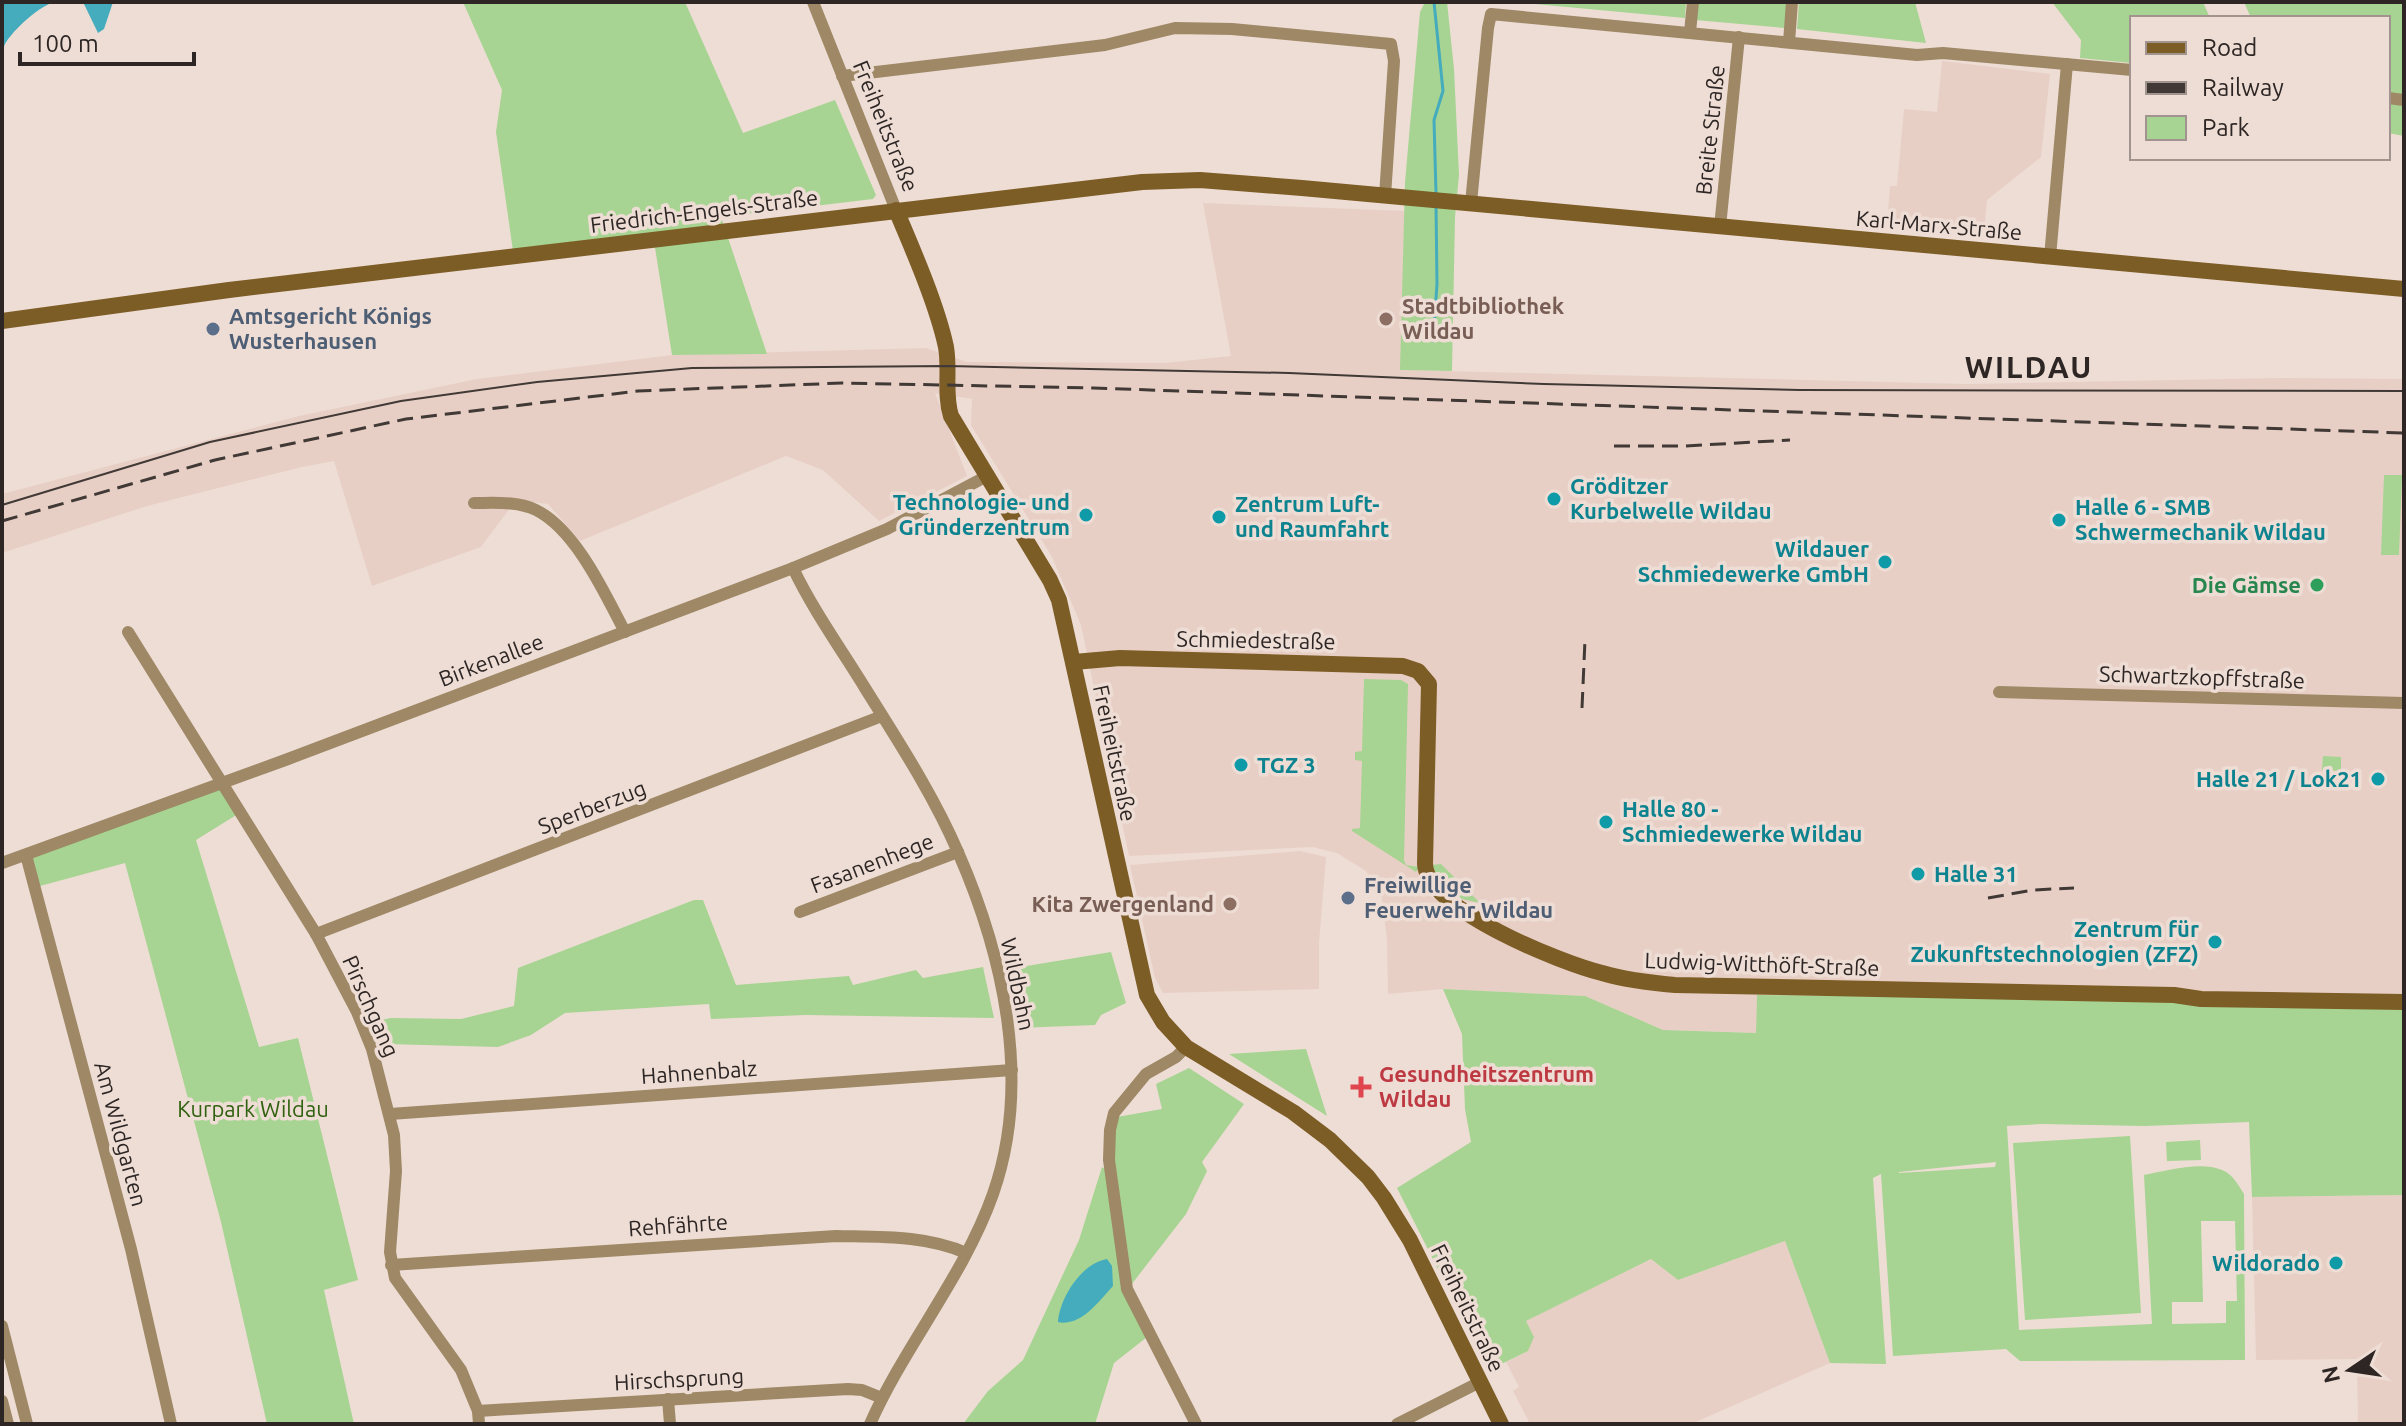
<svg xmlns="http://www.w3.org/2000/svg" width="2406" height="1426" viewBox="0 0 2406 1426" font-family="Ubuntu,sans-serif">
	<rect width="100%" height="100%" fill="#eeddd5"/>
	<g fill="#e8cfc5">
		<polygon points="1942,61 2050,74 2041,157 1987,200 1984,233 1887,225 1890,186 1897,186 1904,109 1937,112"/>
		<polygon points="1203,203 1406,211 1401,370 1967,384 2278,378 2404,379 2404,1009 2002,997 1757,995 1756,1033 1663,1030 1584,996 1443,989 1388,994 1387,940 1381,892 1366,871 1337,853 1313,847 1129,856 1081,625 1052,557 971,425 972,399 935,393 967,476 879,521 823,470 786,456 580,541 548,504 516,500 481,547 372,586 334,461 302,467 147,506 2,553 2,494 299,416 477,379 672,355 926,348 967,362 1165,363 1231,356"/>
		<polygon points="1300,851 1326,857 1319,943 1319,989 1163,993 1155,978 1130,865"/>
		<polygon points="2404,1195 2404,1424 2358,1424 2357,1359 2256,1360 2252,1197"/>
		<polygon points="1785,1241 1830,1363 1691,1424 1530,1424 1513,1391 1519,1387 1506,1362 1528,1351 1525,1321 1651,1259 1678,1280"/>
	</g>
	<g fill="#a7d492" fill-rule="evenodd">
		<polygon points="463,2 685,2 743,133 835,100 876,195 873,199 721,217 767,354 672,355 653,235 513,251 496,132 502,90"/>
		<polygon points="1425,2 1447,2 1454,69 1459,175 1455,217 1452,371 1400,370 1405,182 1420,12"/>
		<polygon points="1514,2 1686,2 1685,18"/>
		<polygon points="1697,2 1787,2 1785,28 1695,20"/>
		<polygon points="1799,2 1915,2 1926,43 1797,29"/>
		<polygon points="2052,2 2203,2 2210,18 2132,18 2132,63 2080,58 2081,40"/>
		<polygon points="2244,2 2404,2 2404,136 2388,133 2388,18 2251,18"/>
		<polygon points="2384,475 2402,475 2399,555 2381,555"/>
		<polygon points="1364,679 1401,680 1408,684 1404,860 1406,865 1419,867 1416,872 1352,831 1352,829 1360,828 1362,761 1355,760 1355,752 1362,751"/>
		<polygon points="2323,756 2341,757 2341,771 2322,770"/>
		<polygon points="221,787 238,814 196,840 259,1047 298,1038 358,1280 324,1290 354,1424 267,1424 221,1222 125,863 40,886 32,857"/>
		<path d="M 1441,864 L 1480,903 C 1446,896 1448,895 1431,865 Z"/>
		<polygon points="694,900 703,900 736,985 849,976 853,985 916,970 923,978 983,967 994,1018 805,1015 711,1019 709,1004 565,1013 531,1035 498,1047 387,1044 379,1047 370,1022 391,1018 461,1019 514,1006 518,968"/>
		<polygon points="1111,952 1126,1003 1101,1015 1095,1025 1018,1028 1008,969"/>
		<path d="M 1443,989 L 1585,996 L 1663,1030 L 1756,1033 L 1757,995 L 2002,997 L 2404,1009 L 2404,1195 L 2252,1197 L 2249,1122 L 2145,1126 L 2042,1124 L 2007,1126 L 2019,1330 L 2152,1324 L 2144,1175 C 2167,1171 2199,1161 2222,1170 C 2233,1174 2238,1185 2244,1194 L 2245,1360 L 2020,1361 L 2006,1349 L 1893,1356 L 1881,1174 L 1873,1178 L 1886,1364 L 1830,1363 L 1785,1241 L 1678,1280 L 1651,1259 L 1526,1321 L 1534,1337 L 1528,1351 L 1489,1370 L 1397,1188 L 1471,1142 L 1465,1109 L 1462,1034 ZM 1996,1162 L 1995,1167 L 1899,1173 L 1899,1172 ZM 2201,1221 L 2235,1221 L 2237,1301 L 2226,1301 L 2226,1323 L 2172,1324 L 2172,1302 L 2203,1302 Z"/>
		<polygon points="1306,1049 1327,1116 1229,1054"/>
		<polygon points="1189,1068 1244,1104 1202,1162 1207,1171 1186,1214 1131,1285 1112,1142 1117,1117 1162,1109 1156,1084"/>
		<polygon points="2130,1136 2141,1313 2025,1320 2013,1143"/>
		<polygon points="2200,1140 2201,1160 2167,1161 2166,1142"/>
		<polygon points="1102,1167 1108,1171 1118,1244 1147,1337 1114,1363 1095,1424 963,1424 988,1391 1023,1360 1079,1240"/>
	</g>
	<g fill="#44acbd">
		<path d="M 2,2 L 56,2 C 42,3 12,31 5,44 C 4,46 2,55 2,57 Z"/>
		<polygon points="83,2 113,2 104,29 98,33"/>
		<path d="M 1107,1259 L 1112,1266 L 1113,1286 C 1099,1301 1081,1327 1058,1322 C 1060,1297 1082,1263 1107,1259 Z"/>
	</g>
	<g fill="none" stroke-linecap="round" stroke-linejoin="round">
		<g stroke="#44acbd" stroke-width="3">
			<polyline points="1434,2 1443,91 1434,120 1436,193"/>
			<polyline points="1433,341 1437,284 1436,205"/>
		</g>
		<g stroke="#9e8866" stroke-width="12">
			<polyline points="813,2 896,210"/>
			<polyline points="1690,32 1693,2"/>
			<polyline points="1789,42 1792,2"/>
			<polyline points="842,76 1105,45 1175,28 1232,29 1391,44 1394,61 1385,196"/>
			<polyline points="2388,98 2404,100"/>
			<polyline points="1471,203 1488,28 1491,14 1917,55 1943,53 2132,70"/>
			<polyline points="1720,227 1739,37"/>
			<polyline points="2050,257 2067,64"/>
			<path d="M 474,503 C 494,503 518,501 536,510 C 576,530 605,594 625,632"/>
			<path d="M 793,568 C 813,610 841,649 865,688 C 898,741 933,794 958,852 C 1004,957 1032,1083 993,1194 C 964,1276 905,1345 870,1424"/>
			<polyline points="128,632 316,934 357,1012 372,1049 394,1135 396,1171 390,1252 395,1278 461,1370 478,1411 479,1424"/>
			<polyline points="1999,692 2404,703"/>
			<polyline points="26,855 131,1249 171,1424"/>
			<polyline points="2,863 288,759 793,568 887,529 987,476"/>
			<polyline points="800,912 958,852"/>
			<polyline points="316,934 882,716"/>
			<polyline points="1186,1047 1176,1057 1146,1074 1114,1113 1110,1130 1109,1160 1127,1289 1196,1424"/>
			<polyline points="390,1114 1012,1070"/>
			<path d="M 391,1265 L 836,1236 C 879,1237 926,1235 966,1253"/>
			<polyline points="2,1326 27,1424"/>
			<polyline points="668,1399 670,1424"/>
			<polyline points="2,1401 8,1424"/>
			<polyline points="478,1411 848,1389 862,1390 882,1398"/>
			<polyline points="1397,1424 1480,1382"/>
		</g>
		<g stroke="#7d5d26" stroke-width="16">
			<path d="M 896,210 C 913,250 937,305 946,347 C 950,370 944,394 951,416 L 1050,580 L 1059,600 L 1147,995 L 1163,1022 L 1186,1047 L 1293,1112 L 1330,1140 L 1368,1177 L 1384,1198 L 1410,1240 L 1501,1424"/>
			<polyline points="2,321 229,290 1142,182 1200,180 1302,188 2404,289"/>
			<path d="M 1074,662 L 1120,658 L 1403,666 L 1418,671 L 1429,684 L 1425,864 C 1427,910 1562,963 1602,973 C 1626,980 1651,983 1675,985 L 2174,995 L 2201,999 L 2404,1002"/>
		</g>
		<polyline stroke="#413936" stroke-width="2" points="2,505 210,442 401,401 537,382 692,368 948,366 1289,373 1544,384 1800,390 2404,391"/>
		<g stroke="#413936" stroke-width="3" stroke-dasharray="16 8" stroke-linecap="butt">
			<polyline points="1614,446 1685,446 1790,440"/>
			<polyline points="2,521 215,460 406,419 638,391 842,383 1093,388 2404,433"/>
			<polyline points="1582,708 1585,640"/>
			<polyline points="1988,898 2033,890 2074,888"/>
		</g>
	</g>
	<g fill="#8d6e63" stroke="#eeddd5" stroke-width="3">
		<circle cx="1386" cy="319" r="8"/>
		<circle cx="1230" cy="904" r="8"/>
	</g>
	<g fill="#5c6f8a" stroke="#eeddd5" stroke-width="3">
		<circle cx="213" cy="329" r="8"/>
		<circle cx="1348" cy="898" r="8"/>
	</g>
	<g fill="#0f9aa8" stroke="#eeddd5" stroke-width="3">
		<circle cx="1554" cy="499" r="8"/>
		<circle cx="1086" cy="515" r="8"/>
		<circle cx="1219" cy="517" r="8"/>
		<circle cx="2059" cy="520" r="8"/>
		<circle cx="1885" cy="562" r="8"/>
		<circle cx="1241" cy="765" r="8"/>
		<circle cx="2378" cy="779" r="8"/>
		<circle cx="1606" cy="822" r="8"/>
		<circle cx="1918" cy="874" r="8"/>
		<circle cx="2215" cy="942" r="8"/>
		<circle cx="2336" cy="1263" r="8"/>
	</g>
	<circle fill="#2e9e5b" stroke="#eeddd5" stroke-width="3" cx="2317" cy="585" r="8"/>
	<path fill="#e0444e" stroke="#eeddd5" stroke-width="3" d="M1357 1075h8v8h8v8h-8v8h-8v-8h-8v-8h8z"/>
	<g text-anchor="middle" stroke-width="7" stroke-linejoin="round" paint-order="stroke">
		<g font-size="22" fill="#2d2624" stroke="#eeddd5">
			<text transform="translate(886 126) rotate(68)" y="8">Freiheitstraße</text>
			<text transform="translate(1710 130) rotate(-84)" y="8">Breite Straße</text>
			<text transform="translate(704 211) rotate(-7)" y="8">Friedrich-Engels-Straße</text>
			<text transform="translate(1939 225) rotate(5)" y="8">Karl-Marx-Straße</text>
			<text transform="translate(1256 640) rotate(1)" y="8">Schmiedestraße</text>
			<text transform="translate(491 660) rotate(-21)" y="8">Birkenallee</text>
			<text transform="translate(2202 677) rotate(2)" y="8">Schwartzkopffstraße</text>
			<text transform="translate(1115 753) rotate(78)" y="8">Freiheitstraße</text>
			<text transform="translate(592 807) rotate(-21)" y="8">Sperberzug</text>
			<text transform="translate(872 863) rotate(-21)" y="8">Fasanenhege</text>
			<text transform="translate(1762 964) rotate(2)" y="8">Ludwig-Witthöft-Straße</text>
			<text transform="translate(1018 984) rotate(78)" y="8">Wildbahn</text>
			<text transform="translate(371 1006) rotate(66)" y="8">Pirschgang</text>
			<text transform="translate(699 1072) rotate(-4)" y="8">Hahnenbalz</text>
			<text transform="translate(121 1134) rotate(75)" y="8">Am Wildgarten</text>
			<text transform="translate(678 1225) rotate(-4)" y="8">Rehfährte</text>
			<text transform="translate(1468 1308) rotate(64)" y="8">Freiheitstraße</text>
			<text transform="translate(679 1379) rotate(-3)" y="8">Hirschsprung</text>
		</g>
		<g font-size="22" font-weight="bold" fill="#785e54" stroke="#eeddd5" text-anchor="start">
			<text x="1402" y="314">Stadtbibliothek<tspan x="1402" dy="25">Wildau</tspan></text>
			<text x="1214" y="912" text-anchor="end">Kita Zwergenland</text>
		</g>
		<g font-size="22" font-weight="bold" fill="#4e5e75" stroke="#eeddd5" text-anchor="start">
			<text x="229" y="324">Amtsgericht Königs<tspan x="229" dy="25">Wusterhausen</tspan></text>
			<text x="1364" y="893">Freiwillige<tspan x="1364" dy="25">Feuerwehr Wildau</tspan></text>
		</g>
		<g font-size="22" font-weight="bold" fill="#0d838f" stroke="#eeddd5" text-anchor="start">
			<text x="1570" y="494">Gröditzer<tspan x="1570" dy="25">Kurbelwelle Wildau</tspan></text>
			<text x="1070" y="510" text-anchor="end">Technologie- und<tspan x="1070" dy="25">Gründerzentrum</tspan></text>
			<text x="1235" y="512">Zentrum Luft-<tspan x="1235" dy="25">und Raumfahrt</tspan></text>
			<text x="2075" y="515">Halle 6 - SMB<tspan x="2075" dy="25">Schwermechanik Wildau</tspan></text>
			<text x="1869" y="557" text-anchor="end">Wildauer<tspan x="1869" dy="25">Schmiedewerke GmbH</tspan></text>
			<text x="1257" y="773">TGZ 3</text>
			<text x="2362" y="787" text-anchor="end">Halle 21 / Lok21</text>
			<text x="1622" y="817">Halle 80 -<tspan x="1622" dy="25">Schmiedewerke Wildau</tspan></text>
			<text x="1934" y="882">Halle 31</text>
			<text x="2199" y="937" text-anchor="end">Zentrum für<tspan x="2199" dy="25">Zukunftstechnologien (ZFZ)</tspan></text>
			<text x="2320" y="1271" text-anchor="end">Wildorado</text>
		</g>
		<g font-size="22" font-weight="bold" fill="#27864d" stroke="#eeddd5" text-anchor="end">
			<text x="2301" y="593">Die Gämse</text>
		</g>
		<g font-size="22" font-weight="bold" fill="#be3a42" stroke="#eeddd5" text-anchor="start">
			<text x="1379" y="1082">Gesundheitszentrum<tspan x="1379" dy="25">Wildau</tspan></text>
		</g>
		<g font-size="22" fill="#306110" stroke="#eeddd5">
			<text x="253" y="1117">Kurpark Wildau</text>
		</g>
		<g font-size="30" font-weight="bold" letter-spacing="2" fill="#2d2624" stroke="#eeddd5">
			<text x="2029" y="378">WILDAU</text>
		</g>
	</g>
	<rect width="2406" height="1426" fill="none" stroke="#2d2624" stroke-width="8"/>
	<rect x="2130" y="16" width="260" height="144" fill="#eeddd5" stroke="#a1948e" stroke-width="2"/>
	<rect x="2146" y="42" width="40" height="12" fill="#7d5d26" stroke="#a1948e" stroke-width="2"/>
	<text x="2202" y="56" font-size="24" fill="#2d2624">Road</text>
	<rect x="2146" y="82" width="40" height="12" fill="#413936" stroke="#a1948e" stroke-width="2"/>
	<text x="2202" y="96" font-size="24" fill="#2d2624">Railway</text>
	<rect x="2146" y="116" width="40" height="24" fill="#a7d492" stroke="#a1948e" stroke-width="2"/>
	<text x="2202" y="136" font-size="24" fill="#2d2624">Park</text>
	<g transform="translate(2350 1370) rotate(257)" stroke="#eeddd5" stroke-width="6" paint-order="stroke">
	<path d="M0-6L14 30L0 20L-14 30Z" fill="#2d2624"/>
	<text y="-12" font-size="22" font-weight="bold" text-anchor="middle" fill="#2d2624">N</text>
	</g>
	<path d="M20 52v12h174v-12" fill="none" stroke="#2d2624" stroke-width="4"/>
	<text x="32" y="52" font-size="24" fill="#2d2624" stroke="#eeddd5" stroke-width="6" paint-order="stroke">100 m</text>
</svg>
